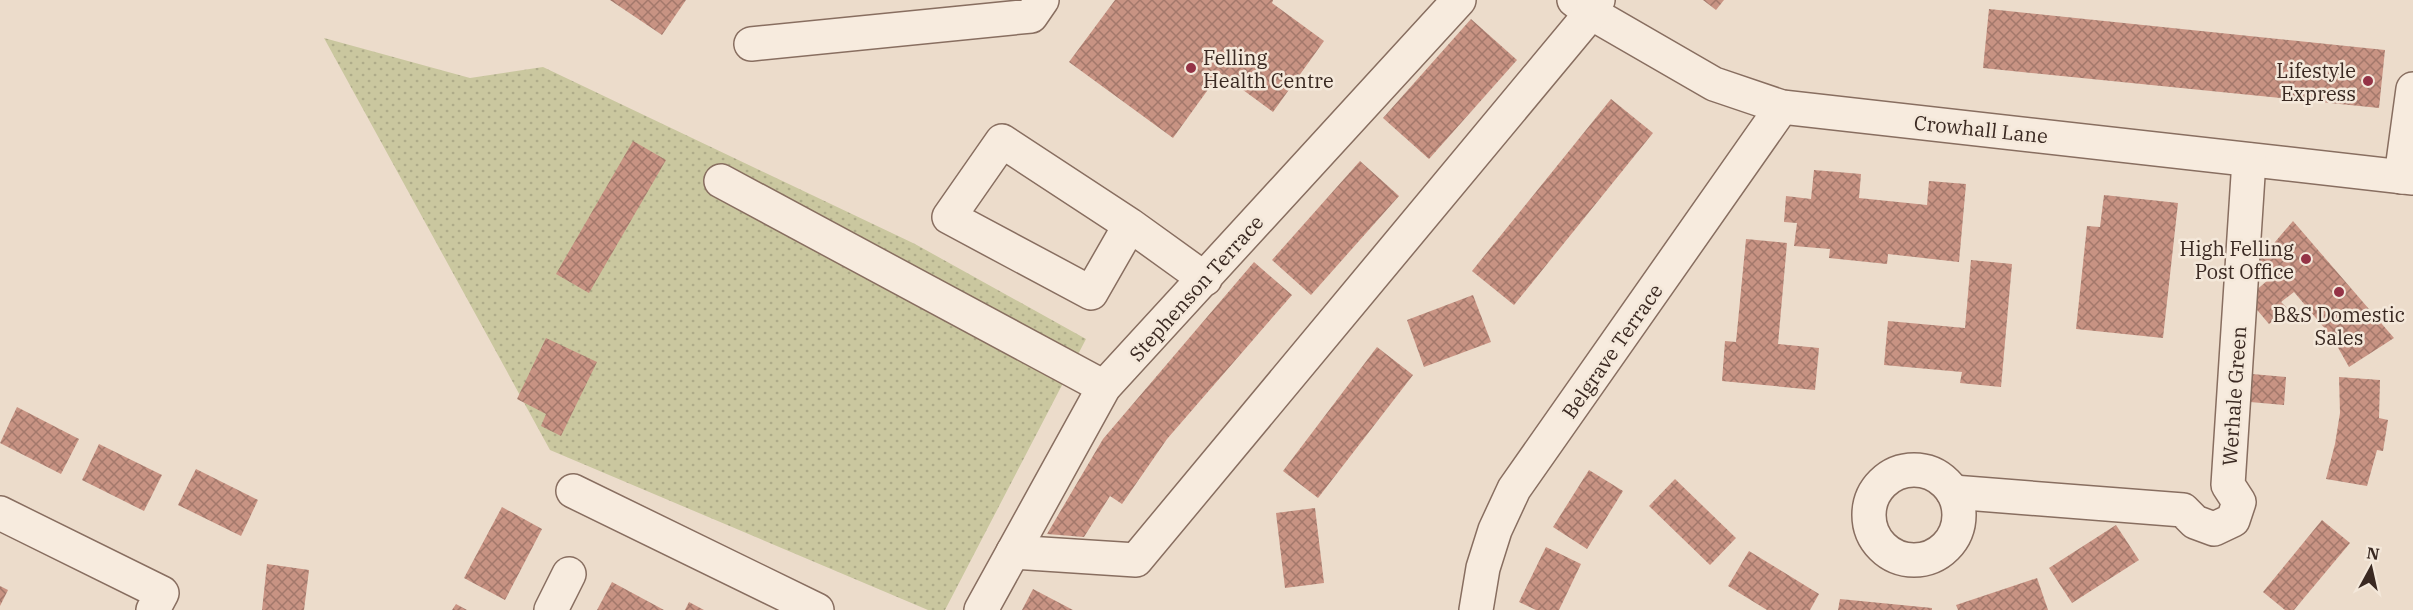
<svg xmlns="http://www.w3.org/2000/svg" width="2413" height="610" viewBox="0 0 2413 610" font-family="'IBM Plex Serif',serif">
	<defs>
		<pattern id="grass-dots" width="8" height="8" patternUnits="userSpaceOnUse" patternTransform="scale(1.5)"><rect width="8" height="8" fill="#cac79f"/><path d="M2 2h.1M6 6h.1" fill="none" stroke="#aeab89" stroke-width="1.8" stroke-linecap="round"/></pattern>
		<pattern id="building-cross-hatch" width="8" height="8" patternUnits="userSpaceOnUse" patternTransform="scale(1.5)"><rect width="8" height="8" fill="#c89383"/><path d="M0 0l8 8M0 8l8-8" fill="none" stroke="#a3786b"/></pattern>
	</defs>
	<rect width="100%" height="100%" fill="#ecdccb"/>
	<polygon fill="url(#grass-dots)" points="324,38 470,78 543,67 915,244 1086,339 945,610 928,610 550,450"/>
	<g fill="url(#building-cross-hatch)">
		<polygon points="610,0 686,0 662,35"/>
		<polygon points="1115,0 1273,0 1272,3 1324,41 1273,112 1220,73 1173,138 1069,62"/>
		<polygon points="1703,0 1724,0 1716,10"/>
		<polygon points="1989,9 2385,50 2379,108 1983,68"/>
		<polygon points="1471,19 1517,60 1429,159 1383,118"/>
		<polygon points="1611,99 1653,133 1514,305 1472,271"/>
		<polygon points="633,141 666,160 589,293 556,274"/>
		<polygon points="1360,161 1399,196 1311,295 1272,260"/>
		<polygon points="1814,170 1861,174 1859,198 1927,205 1929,181 1966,184 1959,262 1888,254 1887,264 1829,258 1830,249 1794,246 1797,223 1784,222 1786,196 1811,199"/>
		<polygon points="2104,195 2178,203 2163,338 2076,329 2087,226 2100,227"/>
		<polygon points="2293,221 2394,338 2349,367 2332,337 2294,292 2281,302 2288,309 2269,324 2247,298 2275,274 2258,262"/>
		<polygon points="1746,239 1787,243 1778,344 1819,348 1815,390 1722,381 1725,341 1736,342"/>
		<polygon points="1971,260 2012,264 2001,387 1960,383 1962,372 1884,365 1888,321 1965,328"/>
		<polygon points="1254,262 1292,295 1167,439 1122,504 1110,496 1084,537 1047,534 1103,439"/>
		<polygon points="1473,295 1491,342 1424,367 1407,320"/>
		<polygon points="546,338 597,362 561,436 541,426 546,414 517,399"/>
		<polygon points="1377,347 1413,375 1318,498 1283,471"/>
		<polygon points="2252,374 2286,377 2284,405 2250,402"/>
		<polygon points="2339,377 2380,380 2379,418 2388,420 2383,451 2377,450 2367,486 2326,479 2335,444 2340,413"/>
		<polygon points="17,407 79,439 61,474 0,443"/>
		<polygon points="99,444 162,475 144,511 82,480"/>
		<polygon points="196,469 258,500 241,536 178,505"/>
		<polygon points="1589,470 1623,491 1587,549 1553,527"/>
		<polygon points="1675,479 1736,538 1710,565 1649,506"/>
		<polygon points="502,507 542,529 505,600 464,578"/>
		<polygon points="1315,508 1324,583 1285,588 1276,513"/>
		<polygon points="2322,520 2350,543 2294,610 2285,610 2263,592"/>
		<polygon points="2116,525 2139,560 2072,603 2049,568"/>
		<polygon points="1546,547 1581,564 1559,610 1536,610 1519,602"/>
		<polygon points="1749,551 1819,594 1810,610 1767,610 1728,586"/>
		<polygon points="267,564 309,570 304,610 262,610"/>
		<polygon points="2037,578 2048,610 1958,610 1956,605"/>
		<polygon points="612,582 664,610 597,610"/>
		<polygon points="0,586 8,590 0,606"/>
		<polygon points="1033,589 1073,610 1022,610"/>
		<polygon points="1840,599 1932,608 1932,610 1838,610"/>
		<polygon points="689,602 704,610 685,610"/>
		<polygon points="456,604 467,610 452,610"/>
	</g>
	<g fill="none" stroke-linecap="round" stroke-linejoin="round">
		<defs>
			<g id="minor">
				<polyline points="1574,0 1591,13 1714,84 1782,107 2413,178"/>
				<polyline points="751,44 1031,16 1042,0"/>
				<polyline points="2401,177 2413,89"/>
				<polyline points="721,181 1104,387"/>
				<polyline points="1130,225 1002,141 949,217 1091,293 1130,225 1205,279"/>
				<circle cx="1914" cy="515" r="45"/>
				<polyline points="573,491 817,610"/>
				<polyline points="1953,492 2183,510 2195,522 2214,529 2233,520 2239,502 2228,485 2249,160"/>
				<polyline points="0,513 162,593 153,610"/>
				<polyline points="1013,552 1136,560 1591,13 1598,0"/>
				<polyline points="551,610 569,574"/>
				<polyline points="981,610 1104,387 1459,0"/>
				<polyline points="1476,610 1483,568 1495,530 1514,489 1782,107"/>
			</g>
		</defs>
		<use href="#minor" stroke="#886e60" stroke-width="36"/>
		<use href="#minor" stroke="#f7ebde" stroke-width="33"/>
	</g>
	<g fill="#943346" stroke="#f4e8da" stroke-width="2">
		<circle cx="1191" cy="68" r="6"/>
		<circle cx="2368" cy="81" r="6"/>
		<circle cx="2306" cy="259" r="6"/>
		<circle cx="2339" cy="292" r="6"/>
	</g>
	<g text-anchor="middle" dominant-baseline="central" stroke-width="5" stroke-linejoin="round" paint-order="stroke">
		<g font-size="20" fill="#3a2922" stroke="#f4e8da" text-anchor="end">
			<text x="1203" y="57" text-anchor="start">Felling<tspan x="1203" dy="23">Health Centre</tspan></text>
			<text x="2356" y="70">Lifestyle<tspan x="2356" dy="23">Express</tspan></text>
			<text x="2294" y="248">High Felling<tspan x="2294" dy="23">Post Office</tspan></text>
			<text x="2339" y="314" text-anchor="middle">B&amp;S Domestic<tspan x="2339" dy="23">Sales</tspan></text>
		</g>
		<g font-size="20" fill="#3a2922" stroke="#f4e8da">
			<text transform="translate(1981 129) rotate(6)">Crowhall Lane</text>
			<text transform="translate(1196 288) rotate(-48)">Stephenson Terrace</text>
			<text transform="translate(1612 351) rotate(-55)">Belgrave Terrace</text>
			<text transform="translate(2234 396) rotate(-86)">Werhale Green</text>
		</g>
	</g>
	<g transform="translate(2371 568) rotate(8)" stroke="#f4e8da" stroke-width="4.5" paint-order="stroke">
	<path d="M0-4.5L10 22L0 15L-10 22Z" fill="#3a2922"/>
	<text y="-9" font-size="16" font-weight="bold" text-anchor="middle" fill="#3a2922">N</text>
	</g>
</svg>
